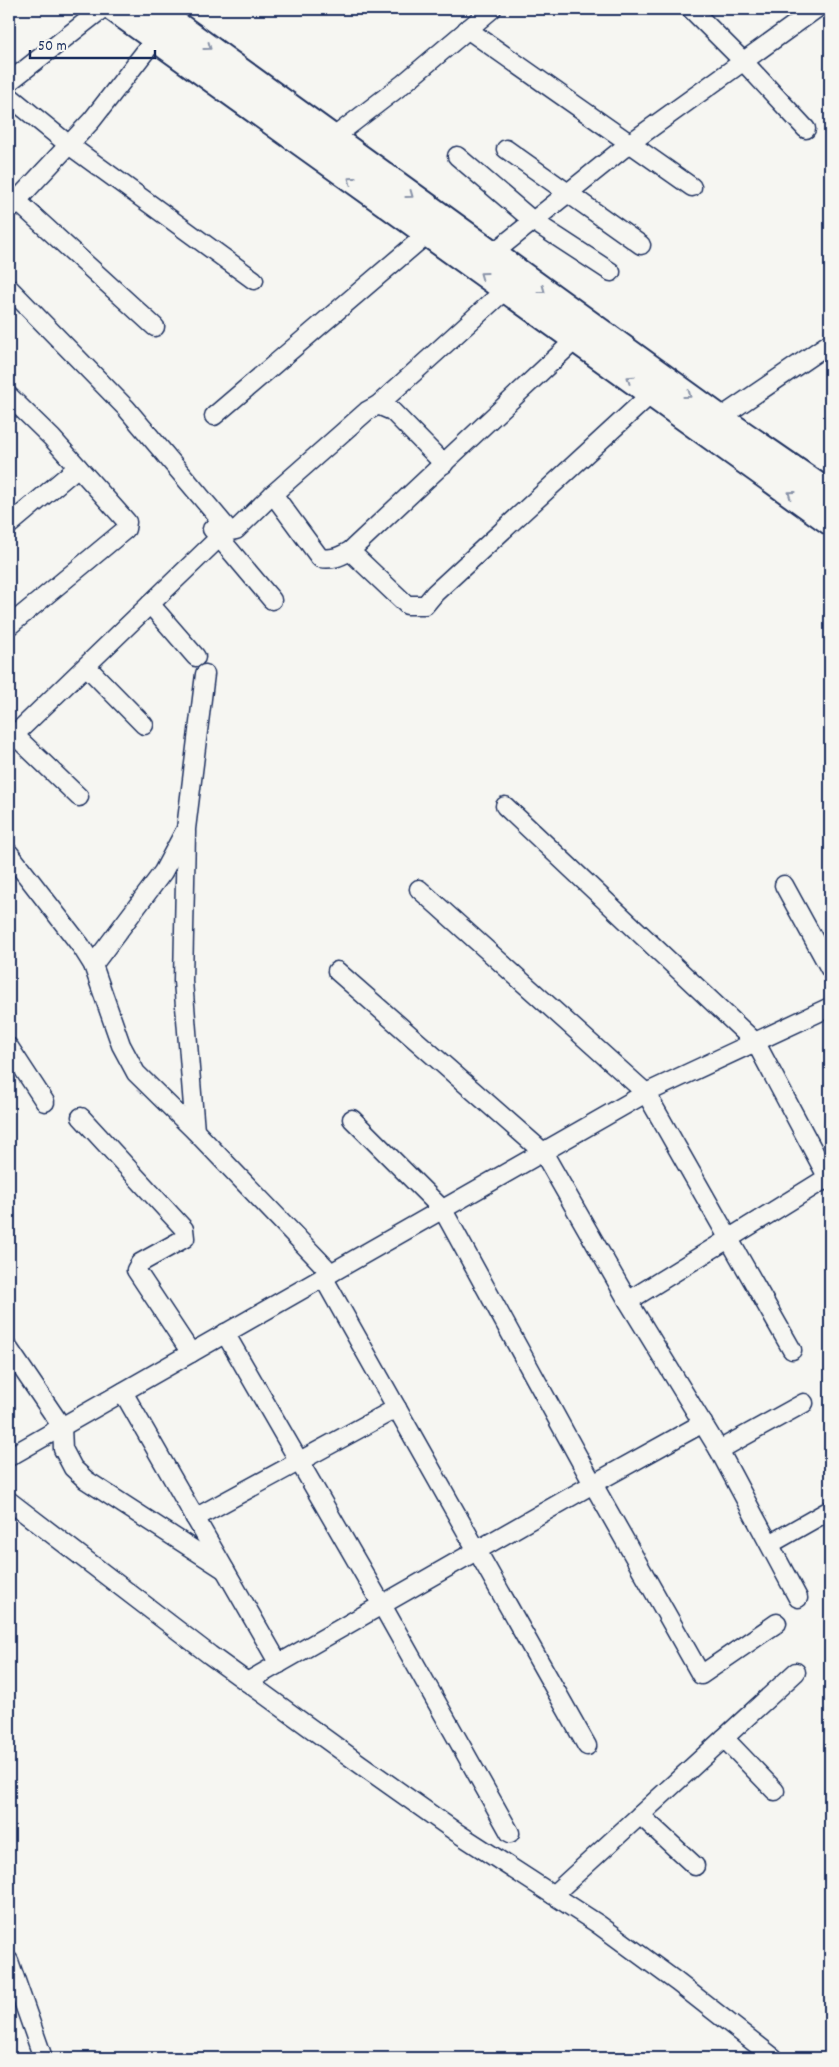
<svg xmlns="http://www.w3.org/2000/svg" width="839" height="2067" viewBox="0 0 839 2067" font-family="Dekko,sans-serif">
	<rect width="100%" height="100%" fill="#f6f6f2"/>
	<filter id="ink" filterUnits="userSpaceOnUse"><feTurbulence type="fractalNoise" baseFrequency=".02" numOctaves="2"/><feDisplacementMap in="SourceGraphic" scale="10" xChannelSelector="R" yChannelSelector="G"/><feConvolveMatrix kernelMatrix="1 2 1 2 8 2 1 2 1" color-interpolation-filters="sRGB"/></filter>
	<g filter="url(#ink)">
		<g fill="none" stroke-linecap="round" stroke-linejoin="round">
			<defs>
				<g id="street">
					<polyline points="691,9 743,61 806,129"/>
					<polyline points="467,29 692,187"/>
					<polyline points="9,82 102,9"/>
					<polyline points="9,96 69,145 254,280"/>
					<polyline points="334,137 403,84 492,9"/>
					<polyline points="506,149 641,245"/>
					<polyline points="457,156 533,221 611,272"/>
					<polyline points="17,201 155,327"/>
					<polyline points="9,209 92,120 155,39"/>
					<polyline points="492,254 630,143 816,9"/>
					<polyline points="9,288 126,408 228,529 231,531 236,530 273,494 367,411 378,405 392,411 444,464"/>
					<polyline points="9,396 52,438 127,522 126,529 9,626"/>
					<polyline points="378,405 505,290"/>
					<polyline points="214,416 427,234"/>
					<polyline points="720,418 830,343"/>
					<path d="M273,494L320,558C332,560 339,557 350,551L575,340"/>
					<polyline points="9,525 78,467"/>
					<polyline points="212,529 272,600"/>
					<polyline points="350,551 407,605 425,605 435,593 651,394"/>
					<polyline points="150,604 196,657"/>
					<polyline points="86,666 144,725"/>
					<polyline points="9,730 79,797"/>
					<polyline points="9,740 228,529"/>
					<polyline points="505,806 756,1043 830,1182"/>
					<polyline points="186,832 183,981 195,1131"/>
					<polyline points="9,853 81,946 93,965 121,1045 136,1073 195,1131 331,1273"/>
					<polyline points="784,885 830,969"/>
					<polyline points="419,889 646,1093 792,1350"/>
					<polyline points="93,965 163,872 186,829 205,674"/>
					<polyline points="337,971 543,1152 628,1301 719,1450 798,1598"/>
					<polyline points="9,1047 45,1102"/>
					<polyline points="81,1117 184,1229 185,1238 140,1263 136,1270 191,1353"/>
					<polyline points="352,1119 443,1210 593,1484 701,1675 777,1623"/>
					<polyline points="323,1277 587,1746"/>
					<polyline points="628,1301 830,1176"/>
					<polyline points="225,1333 382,1605 510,1833"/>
					<polyline points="9,1349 62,1427 63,1449 73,1468 86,1480 225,1570"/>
					<polyline points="123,1392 279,1664"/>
					<polyline points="719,1450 804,1403"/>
					<polyline points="9,1457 646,1093 830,1007"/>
					<polyline points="9,1501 210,1655 360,1764 456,1832 598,1924 677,1982 774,2058"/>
					<polyline points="195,1518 397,1408"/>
					<polyline points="770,1544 830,1510"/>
					<polyline points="247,1682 593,1484 703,1423"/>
					<polyline points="724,1738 775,1791"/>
					<polyline points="640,1815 695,1866"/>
					<polyline points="553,1895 796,1672"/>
					<polyline points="9,1961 43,2058"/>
				</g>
				<g id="secondary">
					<polyline points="114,9 830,522"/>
					<polyline points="155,9 720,418 830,494"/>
				</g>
			</defs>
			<use href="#street" stroke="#1b2f5e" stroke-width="21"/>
			<use href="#secondary" stroke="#1b2f5e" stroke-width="29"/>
			<use href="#street" stroke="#f6f6f2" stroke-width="18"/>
			<use href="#secondary" stroke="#f6f6f2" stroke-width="25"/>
		</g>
		<defs><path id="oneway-chevron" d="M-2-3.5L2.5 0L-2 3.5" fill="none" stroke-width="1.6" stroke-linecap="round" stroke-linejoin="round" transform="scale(1.25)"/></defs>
		<g stroke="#8892a8">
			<use href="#oneway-chevron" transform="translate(208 47) rotate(36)"/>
			<use href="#oneway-chevron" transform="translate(351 180) rotate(-144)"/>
			<use href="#oneway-chevron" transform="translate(410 195) rotate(36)"/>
			<use href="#oneway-chevron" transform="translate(483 275) rotate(-144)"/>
			<use href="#oneway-chevron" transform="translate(542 290) rotate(36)"/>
			<use href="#oneway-chevron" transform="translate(630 379) rotate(-145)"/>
			<use href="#oneway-chevron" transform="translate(688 395) rotate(36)"/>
			<use href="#oneway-chevron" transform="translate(791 494) rotate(-144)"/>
		</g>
	</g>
	<rect width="839" height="2067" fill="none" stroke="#f6f6f2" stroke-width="30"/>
	<rect x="15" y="15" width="809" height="2037" fill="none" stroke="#1b2f5e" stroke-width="2" filter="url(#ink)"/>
	<path d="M30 50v8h125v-8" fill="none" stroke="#1b2f5e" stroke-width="2.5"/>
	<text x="38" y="50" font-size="15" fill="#1b2f5e" stroke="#f6f6f2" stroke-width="4" paint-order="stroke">50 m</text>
</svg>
